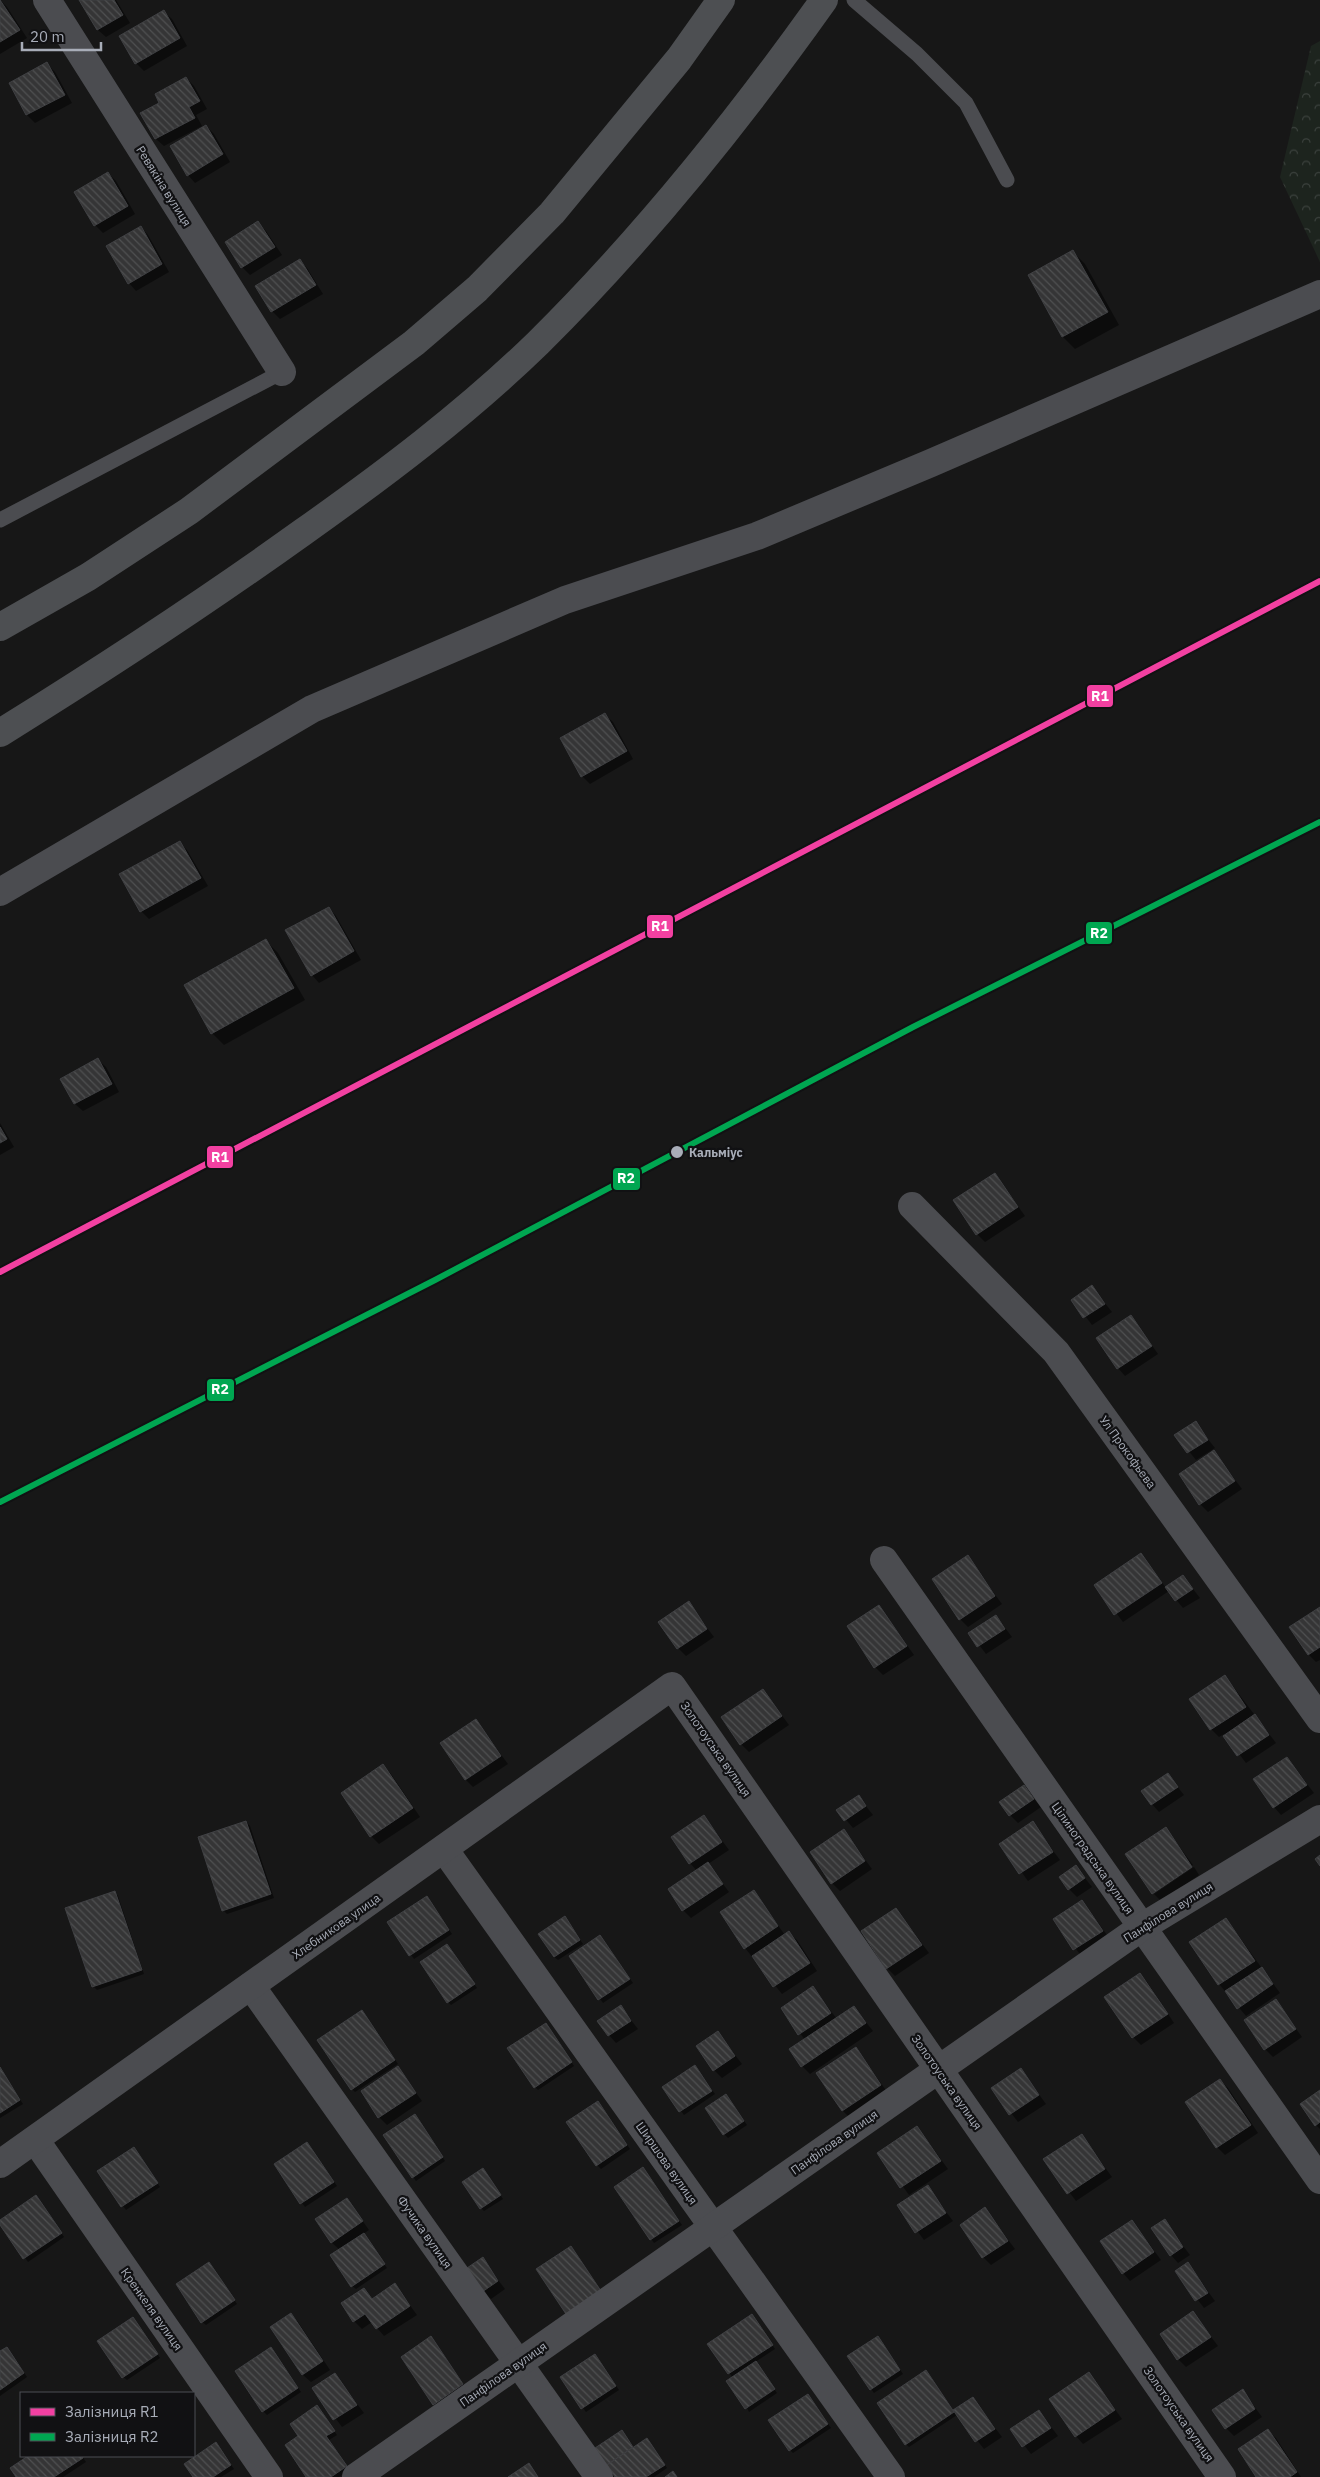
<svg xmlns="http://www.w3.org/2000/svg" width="1320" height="2477" viewBox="0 0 1320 2477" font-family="'IBM Plex Sans',sans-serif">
	<defs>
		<pattern id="forest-crowns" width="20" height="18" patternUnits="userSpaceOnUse" patternTransform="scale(1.25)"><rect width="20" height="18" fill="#1d241e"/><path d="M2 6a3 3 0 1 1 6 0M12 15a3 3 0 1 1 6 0" fill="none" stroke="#3b413d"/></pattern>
		<pattern id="building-back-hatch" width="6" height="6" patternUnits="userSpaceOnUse" patternTransform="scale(1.25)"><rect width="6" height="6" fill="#353536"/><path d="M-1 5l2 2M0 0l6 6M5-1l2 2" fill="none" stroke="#4f5051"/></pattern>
	</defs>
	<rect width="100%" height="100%" fill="#171717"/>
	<polygon fill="url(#forest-crowns)" points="1320,41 1320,262 1280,177 1311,46"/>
	<g fill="#0007">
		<polygon points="0,0 7,7 27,38 0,54"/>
		<polygon points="80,0 116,0 130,23 106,37 98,30"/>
		<polygon points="164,12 172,19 187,46 144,71 136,63 121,37"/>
		<polygon points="47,64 55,72 72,103 35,123 27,115 10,83"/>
		<polygon points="186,78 194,86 207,109 196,115 202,126 164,146 156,139 142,114 161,103"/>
		<polygon points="206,126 214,134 230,162 195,183 188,175"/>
		<polygon points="108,173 116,181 135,214 103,233 95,225"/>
		<polygon points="258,223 266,231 282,255 250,275 242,267"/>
		<polygon points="141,227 148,235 169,272 136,291 129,283"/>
		<polygon points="1073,252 1085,264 1119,325 1075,349 1063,337 1029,276"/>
		<polygon points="299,260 307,268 323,294 280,319 272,311 257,286"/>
		<polygon points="605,715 613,722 633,759 590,784 582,776"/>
		<polygon points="179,842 187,850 208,886 149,919 141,911"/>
		<polygon points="329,908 336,916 361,960 319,983 312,975"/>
		<polygon points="266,941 278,953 305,1000 224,1045 212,1033"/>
		<polygon points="98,1060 106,1067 119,1092 83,1111 75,1104 62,1079"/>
		<polygon points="0,1123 14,1147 0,1155"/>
		<polygon points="995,1174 1025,1216 985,1242 977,1234"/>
		<polygon points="1092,1287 1112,1312 1092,1325 1073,1300"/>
		<polygon points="1131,1316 1158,1354 1125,1376 1118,1368"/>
		<polygon points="1195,1423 1215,1448 1196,1460 1176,1435"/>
		<polygon points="1214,1452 1242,1489 1208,1512 1200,1504"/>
		<polygon points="1141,1554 1166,1588 1183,1576 1200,1598 1183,1608 1169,1591 1123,1622 1095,1585"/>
		<polygon points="967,1557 1002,1604 968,1627 960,1619"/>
		<polygon points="688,1603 714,1637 686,1656 678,1648"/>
		<polygon points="879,1606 914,1655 883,1675 875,1667 848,1627"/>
		<polygon points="1320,1608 1320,1660 1316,1662 1309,1655"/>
		<polygon points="996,1616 1012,1637 986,1654 970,1633"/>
		<polygon points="1225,1676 1276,1743 1246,1763 1224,1734 1219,1737 1211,1729 1191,1699"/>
		<polygon points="763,1690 789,1725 749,1752 741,1744"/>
		<polygon points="476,1721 508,1764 473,1787 465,1779"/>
		<polygon points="1287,1758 1314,1793 1281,1815 1274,1807"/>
		<polygon points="383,1766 391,1774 420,1817 379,1844 371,1836"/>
		<polygon points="1168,1775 1184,1795 1159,1812 1152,1804"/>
		<polygon points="1024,1787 1041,1807 1018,1823 1010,1815"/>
		<polygon points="858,1796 873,1815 853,1828 838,1810"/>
		<polygon points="704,1816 729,1850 708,1864 729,1892 691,1918 683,1910 697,1871 690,1863"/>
		<polygon points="246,1822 250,1826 274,1898 227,1914 223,1910"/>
		<polygon points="1032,1823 1060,1860 1028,1881 1001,1844"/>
		<polygon points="1166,1829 1193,1865 1153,1892"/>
		<polygon points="844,1831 872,1869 840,1891 832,1883"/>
		<polygon points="1076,1867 1092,1887 1077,1897 1069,1889"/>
		<polygon points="1194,1867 1199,1875 1161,1901 1154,1894"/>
		<polygon points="753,1891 785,1935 789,1933 797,1940 817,1971 782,1994 745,1948"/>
		<polygon points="115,1892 118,1896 144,1974 97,1990 93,1986"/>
		<polygon points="430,1901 452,1934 414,1959 389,1923"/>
		<polygon points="1082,1901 1110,1939 1082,1957 1054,1919"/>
		<polygon points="896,1909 929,1953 895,1976 887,1968"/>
		<polygon points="1226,1919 1280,1993 1246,2016 1219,1984"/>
		<polygon points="568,1922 583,1944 558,1960 554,1957"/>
		<polygon points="603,1940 633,1983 603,2003 570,1956"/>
		<polygon points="447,1945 477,1988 451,2005 448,2002"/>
		<polygon points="1140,1974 1147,1982 1174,2023 1141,2045 1133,2037 1106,1997"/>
		<polygon points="813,1988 837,2019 854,2007 873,2031 810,2074 802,2066 805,2040 782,2008"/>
		<polygon points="1275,2000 1302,2037 1273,2057 1265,2049"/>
		<polygon points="620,2006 638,2029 616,2043 609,2035"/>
		<polygon points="365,2015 398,2064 355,2092 352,2089"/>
		<polygon points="549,2028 574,2066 538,2090 535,2087"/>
		<polygon points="718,2033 742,2064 722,2078 714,2070"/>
		<polygon points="856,2049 888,2093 850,2118 843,2111 818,2074"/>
		<polygon points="695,2067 715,2094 684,2115 664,2088"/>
		<polygon points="398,2068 422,2101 387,2125 379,2117"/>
		<polygon points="0,2069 23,2104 0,2118"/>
		<polygon points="1021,2070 1046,2104 1018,2122 992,2088"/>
		<polygon points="1220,2080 1228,2088 1258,2133 1225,2155 1217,2147 1187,2102"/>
		<polygon points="1320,2092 1320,2129 1316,2125"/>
		<polygon points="726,2095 747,2125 728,2138 724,2134"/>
		<polygon points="598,2102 630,2149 601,2169 597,2165"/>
		<polygon points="418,2119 445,2161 416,2181 413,2177"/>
		<polygon points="917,2127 948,2169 909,2195 879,2153"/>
		<polygon points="1081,2135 1112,2177 1076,2201 1045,2160"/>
		<polygon points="307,2143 337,2186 305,2207 275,2165"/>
		<polygon points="137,2152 160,2187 126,2210 99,2172"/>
		<polygon points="643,2169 682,2225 654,2243 616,2187"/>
		<polygon points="486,2174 503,2199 484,2211 481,2208"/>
		<polygon points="927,2187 953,2221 924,2240 899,2206"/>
		<polygon points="347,2199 369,2230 363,2234 387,2268 356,2289 352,2286 340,2250 331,2242"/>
		<polygon points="39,2200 64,2237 28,2262 0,2221"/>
		<polygon points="985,2209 1015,2249 991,2265 983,2257"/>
		<polygon points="1132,2221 1161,2260 1130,2281 1123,2273"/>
		<polygon points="1164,2221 1190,2255 1178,2263 1171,2255"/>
		<polygon points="482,2259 505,2289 491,2299 483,2291"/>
		<polygon points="1188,2264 1215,2301 1204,2308 1176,2271"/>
		<polygon points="212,2267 237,2304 206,2325 202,2322"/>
		<polygon points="395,2285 417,2315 384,2336 372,2322 362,2329 354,2321 364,2289 373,2300"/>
		<polygon points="1193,2313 1218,2346 1186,2367 1178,2359"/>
		<polygon points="291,2314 298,2322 330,2370 311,2382 303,2375 271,2327"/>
		<polygon points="755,2319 775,2349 755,2362 777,2393 749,2412 733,2378 709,2344"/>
		<polygon points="136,2322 160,2358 127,2380 123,2377"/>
		<polygon points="434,2341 466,2388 437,2408 434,2404"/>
		<polygon points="881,2341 903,2374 874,2393 871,2389"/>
		<polygon points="10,2352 27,2377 0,2396 0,2353"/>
		<polygon points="274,2352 301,2392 267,2415 263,2411"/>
		<polygon points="598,2359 619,2390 586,2412 561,2378"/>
		<polygon points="1089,2373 1122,2419 1083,2444 1076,2436"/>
		<polygon points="335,2375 364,2413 342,2427 314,2389"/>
		<polygon points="1243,2391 1262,2417 1234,2436 1226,2428"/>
		<polygon points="811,2399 831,2428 793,2453 790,2450"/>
		<polygon points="973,2399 1002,2437 984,2449 957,2415 909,2447 906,2444"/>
		<polygon points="317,2407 337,2435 329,2440 349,2470 339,2477 308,2477 299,2436"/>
		<polygon points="1039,2411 1058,2436 1031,2454 1012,2430"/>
		<polygon points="621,2431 635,2448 650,2443 667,2468 654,2477 616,2477 597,2448"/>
		<polygon points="1268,2431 1276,2438 1301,2477 1258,2477"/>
		<polygon points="219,2447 234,2469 221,2477 194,2477"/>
		<polygon points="30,2456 82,2456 86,2462 63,2477 18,2477 12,2468"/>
	</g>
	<g fill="url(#building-back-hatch)" stroke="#3f4043">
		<polygon points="0,0 20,30 0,42"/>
		<polygon points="79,0 114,0 123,15 97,30"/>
		<polygon points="164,10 180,38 135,64 119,36"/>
		<polygon points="47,62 65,95 26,115 9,83"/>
		<polygon points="186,77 200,101 189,107 195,118 155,139 140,113 159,103 155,94"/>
		<polygon points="206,125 223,154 187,176 170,146"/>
		<polygon points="108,172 128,206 94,226 74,192"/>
		<polygon points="258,221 275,247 241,268 225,242"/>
		<polygon points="141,226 162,264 128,284 106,246"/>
		<polygon points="1073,250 1108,312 1062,337 1028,275"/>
		<polygon points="300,259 316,285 271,312 255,286"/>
		<polygon points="605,713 627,751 581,777 560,738"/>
		<polygon points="180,841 201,878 140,912 119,874"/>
		<polygon points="329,907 354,951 311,976 285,930"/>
		<polygon points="266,939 294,988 211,1034 184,985"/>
		<polygon points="98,1058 112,1084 74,1104 60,1079"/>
		<polygon points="0,1127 7,1139 0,1143"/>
		<polygon points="995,1173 1018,1207 976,1235 953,1200"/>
		<polygon points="1092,1285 1105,1304 1083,1318 1071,1300"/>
		<polygon points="1131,1315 1152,1346 1117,1369 1096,1338"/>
		<polygon points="1196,1421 1208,1440 1187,1453 1174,1435"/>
		<polygon points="1214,1450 1235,1481 1199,1505 1179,1474"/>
		<polygon points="1141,1553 1162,1583 1114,1615 1094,1585"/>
		<polygon points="968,1555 995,1596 959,1620 932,1579"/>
		<polygon points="1183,1575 1193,1589 1175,1601 1165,1587"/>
		<polygon points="689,1601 707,1629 677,1649 658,1622"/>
		<polygon points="879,1605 907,1646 874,1668 847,1626"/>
		<polygon points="1320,1607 1320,1647 1308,1655 1289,1627"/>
		<polygon points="996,1615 1005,1629 977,1647 968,1633"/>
		<polygon points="1225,1675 1246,1707 1210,1730 1189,1699"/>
		<polygon points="763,1689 782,1716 740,1745 721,1717"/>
		<polygon points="1255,1714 1269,1735 1237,1756 1223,1736"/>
		<polygon points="476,1719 501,1756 465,1780 440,1743"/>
		<polygon points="1287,1757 1307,1785 1273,1808 1253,1779"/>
		<polygon points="383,1764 413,1808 370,1837 341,1793"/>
		<polygon points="1168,1773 1178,1787 1151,1805 1141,1791"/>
		<polygon points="1024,1785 1034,1799 1009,1816 999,1802"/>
		<polygon points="859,1795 866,1806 844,1821 836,1810"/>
		<polygon points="704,1815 722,1842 689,1864 671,1837"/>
		<polygon points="246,1821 271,1894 222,1911 198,1837"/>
		<polygon points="1033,1821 1053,1852 1019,1874 999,1844"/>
		<polygon points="1166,1827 1192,1867 1152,1894 1125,1854"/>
		<polygon points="844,1829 865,1861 831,1884 810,1852"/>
		<polygon points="1320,1855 1320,1866 1315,1859"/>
		<polygon points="708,1862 723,1884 682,1911 668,1889"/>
		<polygon points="1076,1865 1085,1878 1068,1890 1059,1877"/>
		<polygon points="754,1890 778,1926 744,1949 720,1912"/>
		<polygon points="115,1891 142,1970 92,1987 65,1908"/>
		<polygon points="427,1896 449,1930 409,1956 387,1922"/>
		<polygon points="1082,1900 1103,1931 1073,1950 1053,1919"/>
		<polygon points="896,1908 922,1945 886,1969 861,1931"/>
		<polygon points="565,1916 580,1940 554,1957 538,1934"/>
		<polygon points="1226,1918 1255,1961 1218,1985 1189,1942"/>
		<polygon points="789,1931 810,1963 773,1987 752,1956"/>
		<polygon points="600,1935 630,1979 598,2000 569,1956"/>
		<polygon points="447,1944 475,1984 447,2003 420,1962"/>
		<polygon points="1262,1967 1273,1984 1237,2009 1225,1991"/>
		<polygon points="1140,1973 1168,2014 1132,2038 1104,1997"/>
		<polygon points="813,1986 831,2013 798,2035 781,2008"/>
		<polygon points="1276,1999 1296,2029 1264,2050 1244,2020"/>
		<polygon points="621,2005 631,2021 608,2036 597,2021"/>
		<polygon points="854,2006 866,2023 801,2067 789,2049"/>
		<polygon points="362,2010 395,2060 351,2090 317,2040"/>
		<polygon points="546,2023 572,2062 534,2088 507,2048"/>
		<polygon points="718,2031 735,2056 713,2071 696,2046"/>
		<polygon points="856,2047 881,2085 842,2111 816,2073"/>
		<polygon points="695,2065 712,2091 679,2112 662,2087"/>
		<polygon points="398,2066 416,2093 378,2118 361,2091"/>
		<polygon points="0,2067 20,2100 0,2113"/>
		<polygon points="1021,2068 1039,2095 1009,2115 991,2088"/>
		<polygon points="1220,2079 1251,2125 1216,2148 1185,2102"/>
		<polygon points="1320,2090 1320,2122 1315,2126 1300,2104"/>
		<polygon points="726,2094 744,2121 723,2135 705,2108"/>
		<polygon points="598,2101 627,2145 596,2166 566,2122"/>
		<polygon points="415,2114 443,2157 412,2178 383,2135"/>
		<polygon points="917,2126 941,2161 900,2188 877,2153"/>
		<polygon points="1082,2134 1105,2169 1067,2194 1043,2159"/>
		<polygon points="307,2142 334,2182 300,2204 274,2164"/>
		<polygon points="134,2147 158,2183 121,2207 97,2171"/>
		<polygon points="643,2167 679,2221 650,2240 614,2187"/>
		<polygon points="483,2168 501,2195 480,2209 462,2182"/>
		<polygon points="928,2185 946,2213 915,2233 897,2205"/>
		<polygon points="36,2195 62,2233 23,2259 0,2225 0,2220"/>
		<polygon points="347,2198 363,2221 331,2243 315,2219"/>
		<polygon points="985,2207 1008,2241 982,2258 960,2225"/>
		<polygon points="1165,2219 1183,2247 1170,2256 1151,2228"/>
		<polygon points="1132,2220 1154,2252 1122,2274 1100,2241"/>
		<polygon points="364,2233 385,2264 351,2287 330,2255"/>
		<polygon points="571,2246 601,2291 566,2314 536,2269"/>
		<polygon points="483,2257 498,2281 482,2292 467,2268"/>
		<polygon points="209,2262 235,2300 201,2323 176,2284"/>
		<polygon points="1188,2262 1208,2293 1195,2301 1175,2271"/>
		<polygon points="395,2283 410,2306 376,2329 365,2314 353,2322 341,2303 364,2288 372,2299"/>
		<polygon points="1193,2311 1211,2337 1177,2360 1160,2334"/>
		<polygon points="291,2313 323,2361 302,2375 270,2327"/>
		<polygon points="752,2314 773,2345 728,2374 707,2344"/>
		<polygon points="133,2317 158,2354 122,2378 97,2341"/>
		<polygon points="431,2336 463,2384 433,2405 401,2357"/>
		<polygon points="878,2336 900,2370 870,2390 847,2356"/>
		<polygon points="7,2347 24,2373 0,2390 0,2351"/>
		<polygon points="271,2347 298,2388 262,2412 235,2371"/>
		<polygon points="595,2354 616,2386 581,2409 560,2377"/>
		<polygon points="756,2361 775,2389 745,2409 726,2381"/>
		<polygon points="926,2370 954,2412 905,2445 877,2403"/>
		<polygon points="1089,2372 1115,2410 1075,2437 1049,2399"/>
		<polygon points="335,2373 357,2405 333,2420 312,2388"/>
		<polygon points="1243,2389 1255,2409 1225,2429 1212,2410"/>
		<polygon points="808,2394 828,2424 789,2451 768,2420"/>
		<polygon points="973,2397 995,2429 975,2442 953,2410"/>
		<polygon points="317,2405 335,2431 326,2436 347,2466 331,2477 306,2477 285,2445 298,2436 290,2424"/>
		<polygon points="1039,2410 1051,2428 1022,2447 1010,2429"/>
		<polygon points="1268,2429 1297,2472 1290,2477 1256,2477 1238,2449"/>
		<polygon points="622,2430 633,2447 607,2465 595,2448"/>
		<polygon points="647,2438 665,2465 646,2477 615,2477 607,2465"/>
		<polygon points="216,2442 231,2465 213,2477 193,2477 184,2464"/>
		<polygon points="28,2456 82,2456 83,2458 54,2477 16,2477 10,2468"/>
		<polygon points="529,2463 538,2477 508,2477"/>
		<polygon points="673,2471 677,2477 665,2477"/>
	</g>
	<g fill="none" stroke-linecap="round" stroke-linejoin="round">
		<g stroke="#4b4c50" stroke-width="15">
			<polyline points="854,0 917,54 966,103 1007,180"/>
			<polyline points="0,520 282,372"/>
		</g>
		<g stroke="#4b4c50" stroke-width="28">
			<polyline points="47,0 282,372"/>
			<polyline points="912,1206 1056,1352 1320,1719"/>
			<polyline points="884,1560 1320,2180"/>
			<polyline points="444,1849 891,2477"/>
			<polyline points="251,1986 599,2477"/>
			<polyline points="36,2141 269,2477"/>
			<polyline points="0,2164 672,1686 1222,2477"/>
			<polyline points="356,2477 1142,1927 1320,1819"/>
		</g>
		<polyline stroke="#4b4c50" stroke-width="28" points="0,892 312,709 565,600 757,536 931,463 1320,294"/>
		<g stroke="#4d4f52" stroke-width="28">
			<polyline points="0,627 88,577 189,511 414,343 477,289 552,213 679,59 721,0"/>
			<path d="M0,733C103,669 204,603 303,532C385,474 466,413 538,343C644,238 738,121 824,0"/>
		</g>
		<defs>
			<polyline id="rail-1" points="0,1272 1320,581"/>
			<polyline id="rail-2" points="0,1502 435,1280 913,1027 1320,822"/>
		</defs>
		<use href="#rail-1" stroke="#111113" stroke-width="10"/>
		<use href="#rail-2" stroke="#111113" stroke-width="10"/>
		<use href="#rail-1" stroke="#f240a1" stroke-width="6"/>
		<use href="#rail-2" stroke="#00a651" stroke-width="6"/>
	</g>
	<circle fill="#a8adb8" stroke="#111113" stroke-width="2" cx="677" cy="1152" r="7"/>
	<g text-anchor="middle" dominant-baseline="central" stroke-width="4.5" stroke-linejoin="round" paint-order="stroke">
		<g font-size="12" fill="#a8adb8" stroke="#111113">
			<text transform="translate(164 186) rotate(58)">Ревякiна вулиця</text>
			<text transform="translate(1128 1452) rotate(54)">Ул Прокофьева</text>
			<text transform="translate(716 1749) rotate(55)">Золотоуська вулиця</text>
			<text transform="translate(1093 1858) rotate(55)">Цілиноградська вулиця</text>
			<text transform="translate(1168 1912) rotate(-32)">Панфілова вулиця</text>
			<text transform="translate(336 1926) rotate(-35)">Хлебникова улица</text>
			<text transform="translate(947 2082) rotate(55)">Золотоуська вулиця</text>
			<text transform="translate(834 2142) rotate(-35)">Панфілова вулиця</text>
			<text transform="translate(667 2163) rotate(55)">Ширшова вулиця</text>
			<text transform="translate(425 2232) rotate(55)">Фучика вулиця</text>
			<text transform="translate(152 2309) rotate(55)">Кренкеля вулиця</text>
			<text transform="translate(503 2374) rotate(-35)">Панфілова вулиця</text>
			<text transform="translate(1179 2414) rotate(55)">Золотоуська вулиця</text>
		</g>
		<g font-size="12" font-weight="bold" fill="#a8adb8" stroke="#111113" text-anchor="start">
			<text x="689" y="1152">Кальміус</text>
		</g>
	</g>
	<g stroke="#111113" stroke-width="2">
		<rect x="1086" y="684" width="28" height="24" rx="5" fill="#f240a1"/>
		<rect x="646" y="914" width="28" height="25" rx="5" fill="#f240a1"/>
		<rect x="1085" y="921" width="28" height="24" rx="5" fill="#00a651"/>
		<rect x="206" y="1145" width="28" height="24" rx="5" fill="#f240a1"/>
		<rect x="612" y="1167" width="29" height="24" rx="5" fill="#00a651"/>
		<rect x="206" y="1378" width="29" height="24" rx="5" fill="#00a651"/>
	</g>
	<g font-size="14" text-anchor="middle" font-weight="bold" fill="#fff">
		<text x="1100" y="701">R1</text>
		<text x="660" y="931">R1</text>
		<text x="1099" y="938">R2</text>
		<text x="220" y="1162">R1</text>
		<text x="626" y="1183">R2</text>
		<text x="220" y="1394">R2</text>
	</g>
	<rect x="20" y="2392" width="175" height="65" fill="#111113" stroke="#4d4f55"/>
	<rect x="30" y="2408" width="25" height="8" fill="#f240a1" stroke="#4d4f55"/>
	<text x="65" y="2417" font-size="15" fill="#a8adb8">Залізниця R1</text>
	<rect x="30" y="2433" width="25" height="8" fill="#00a651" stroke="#4d4f55"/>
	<text x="65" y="2442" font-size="15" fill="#a8adb8">Залізниця R2</text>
	<path d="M22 42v8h79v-8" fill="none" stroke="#a8adb8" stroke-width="2.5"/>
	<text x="30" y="42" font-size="15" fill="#a8adb8" stroke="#111113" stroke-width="4" paint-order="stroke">20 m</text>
</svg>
